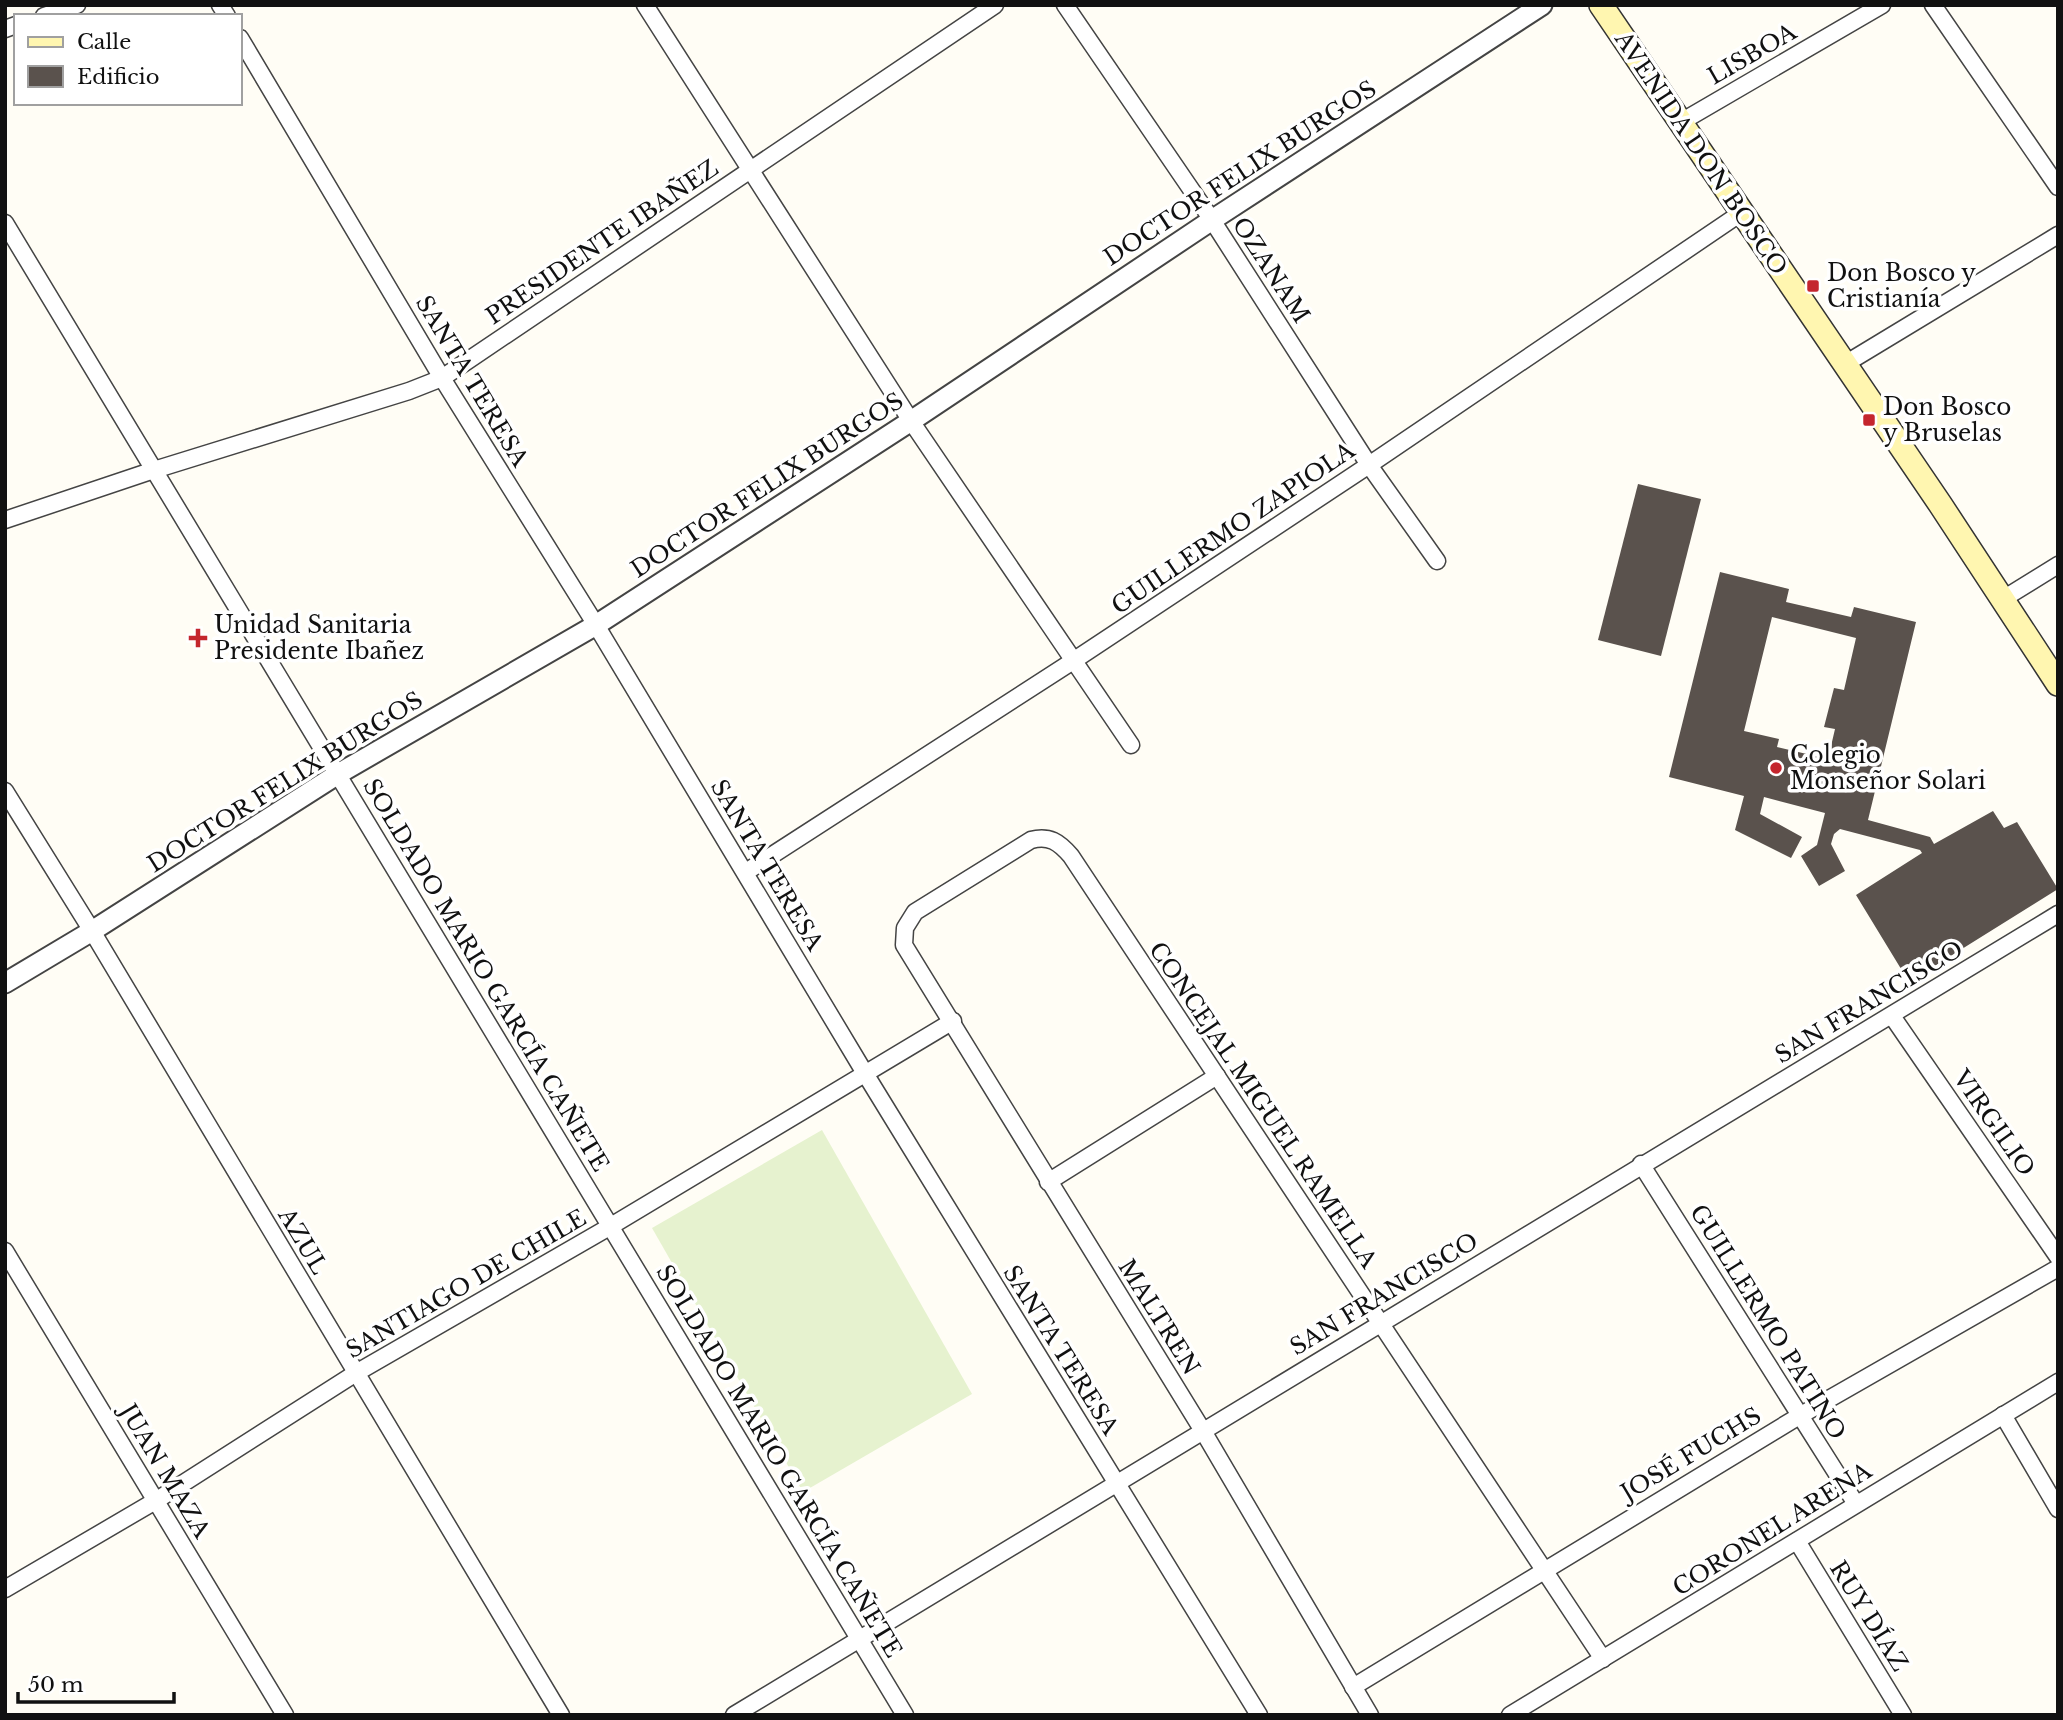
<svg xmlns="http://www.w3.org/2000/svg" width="2063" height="1720" viewBox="0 0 2063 1720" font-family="'Libre Baskerville',serif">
	<rect width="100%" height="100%" fill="#fffdf5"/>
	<polygon fill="#e6f2cf" points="822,1130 972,1394 803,1492 652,1228"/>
	<g fill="#5a524d" fill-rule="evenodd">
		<polygon points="1638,484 1701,499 1661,656 1598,640"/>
		<path d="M1720,572L1789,589L1786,602L1851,617L1854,607L1916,622L1868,820L1930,837L1934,844L1993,811L2004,828L2017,822L2058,889L1909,982L1856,895L1922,853L1920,850L1840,829L1834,834L1831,844L1845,871L1819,886L1801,856L1817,845L1825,813L1764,797L1760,814L1802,837L1791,858L1735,830L1744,796L1669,777ZM1772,617L1856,638L1844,690L1834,688L1824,727L1835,729L1828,759L1777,747L1779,739L1744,731Z"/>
	</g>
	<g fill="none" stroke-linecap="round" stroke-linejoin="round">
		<defs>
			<g id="minor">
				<polyline points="220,5 227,16"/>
				<polyline points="645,5 911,421 1131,745"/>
				<polyline points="1065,5 1212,220 1369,465 1437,561"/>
				<polyline points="1933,5 2058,187"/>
				<polyline points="44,16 77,5"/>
				<polyline points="5,29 16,25"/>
				<polyline points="240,38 442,378 596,625 866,1075 1259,1715"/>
				<polyline points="1681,122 1882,5"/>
				<polyline points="5,223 905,1715"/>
				<polyline points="1845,364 2058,235"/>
				<polyline points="5,520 154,470 409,391 442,378 995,5"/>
				<polyline points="2003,599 2058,565"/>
				<polyline points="5,791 92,931 561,1715"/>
				<polyline points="746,872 1073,661 1369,465 1741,213"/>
				<polyline points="1892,1016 2058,1257"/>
				<polyline points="1641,1164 1856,1504"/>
				<polyline points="1048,1182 1217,1076"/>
				<polyline points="5,1251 285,1715"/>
				<polyline points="2003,1415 2058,1509"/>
				<polyline points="1797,1541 1903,1715"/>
				<polyline points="5,1589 157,1500 356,1373 611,1226 953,1021"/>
				<polyline points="1353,1687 1801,1415 2058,1268"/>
				<polyline points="734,1715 2058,914"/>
				<path d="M1370,1715L1203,1431L904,945L905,928L915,912L1031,840C1049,835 1059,842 1071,856L1603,1659"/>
				<polyline points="1510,1715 2058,1382"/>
			</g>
			<polyline id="tertiary" points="5,983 92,931 338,774 596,625 911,421 1212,220 1542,5"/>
			<polyline id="secondary" points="1601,5 1940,504 2058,684"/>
		</defs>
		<use href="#minor" stroke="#444" stroke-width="19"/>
		<use href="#tertiary" stroke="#444" stroke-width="23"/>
		<use href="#secondary" stroke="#333" stroke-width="26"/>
		<use href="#minor" stroke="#fff" stroke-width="16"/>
		<use href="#tertiary" stroke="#fff" stroke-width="19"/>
		<use href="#secondary" stroke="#fff6b0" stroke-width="23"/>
	</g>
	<g fill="#c4262e" stroke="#fff" stroke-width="2.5">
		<rect x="1806" y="279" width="14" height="14" rx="3.5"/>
		<rect x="1862" y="413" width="14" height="14" rx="3.5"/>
		<path d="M194.5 627.5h7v7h7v7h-7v7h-7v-7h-7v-7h7z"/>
		<circle cx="1776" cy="768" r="7"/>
	</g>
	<g text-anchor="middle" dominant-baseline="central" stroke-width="7" stroke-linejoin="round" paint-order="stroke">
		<g font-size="23" fill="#111" stroke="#fff">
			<text transform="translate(1752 54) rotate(-30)">LISBOA</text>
			<text transform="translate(1701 153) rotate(56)">AVENIDA DON BOSCO</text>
			<text transform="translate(1240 173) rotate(-33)">DOCTOR FELIX BURGOS</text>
			<text transform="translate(602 242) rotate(-34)">PRESIDENTE IBAÑEZ</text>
			<text transform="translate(1271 270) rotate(57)">OZANAM</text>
			<text transform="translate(472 381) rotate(59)">SANTA TERESA</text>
			<text transform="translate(767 485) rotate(-33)">DOCTOR FELIX BURGOS</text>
			<text transform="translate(1233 528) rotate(-34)">GUILLERMO ZAPIOLA</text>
			<text transform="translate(285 782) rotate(-32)">DOCTOR FELIX BURGOS</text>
			<text transform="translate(767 865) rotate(59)">SANTA TERESA</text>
			<text transform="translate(486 975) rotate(59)">SOLDADO MARIO GARCÍA CAÑETE</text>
			<text transform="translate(1869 1002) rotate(-31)">SAN FRANCISCO</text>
			<text transform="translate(1263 1105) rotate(56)">CONCEJAL MIGUEL RAMELLA</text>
			<text transform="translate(1994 1123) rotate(55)">VIRGILIO</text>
			<text transform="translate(303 1241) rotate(59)">AZUL</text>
			<text transform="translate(466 1284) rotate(-30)">SANTIAGO DE CHILE</text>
			<text transform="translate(1384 1294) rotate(-31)">SAN FRANCISCO</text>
			<text transform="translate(1159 1317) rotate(58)">MALTREN</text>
			<text transform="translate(1768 1322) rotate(58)">GUILLERMO PATINO</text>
			<text transform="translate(1061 1350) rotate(58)">SANTA TERESA</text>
			<text transform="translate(1691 1454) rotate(-31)">JOSÉ FUCHS</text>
			<text transform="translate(779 1461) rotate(59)">SOLDADO MARIO GARCÍA CAÑETE</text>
			<text transform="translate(165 1471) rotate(59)">JUAN MAZA</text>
			<text transform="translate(1772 1529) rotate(-32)">CORONEL ARENA</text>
			<text transform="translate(1869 1616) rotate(58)">RUY DÍAZ</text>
		</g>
		<g font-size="23" fill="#111" stroke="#fff" text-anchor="start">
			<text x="1827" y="273">Don Bosco y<tspan x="1827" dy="26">Cristianía</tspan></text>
			<text x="1883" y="407">Don Bosco<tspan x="1883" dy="26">y Bruselas</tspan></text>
			<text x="214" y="625">Unidad Sanitaria<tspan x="214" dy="26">Presidente Ibañez</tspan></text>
			<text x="1790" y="755">Colegio<tspan x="1790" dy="26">Monseñor Solari</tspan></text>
		</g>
	</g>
	<rect width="2063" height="1720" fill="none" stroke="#111111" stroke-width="14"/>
	<rect x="14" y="14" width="228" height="91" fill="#ffffff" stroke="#a0a0a0" stroke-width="2"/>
	<rect x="28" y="37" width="35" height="10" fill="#fff6b0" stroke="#a0a0a0" stroke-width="2"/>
	<text x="77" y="49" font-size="21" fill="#111111">Calle</text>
	<rect x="28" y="66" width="35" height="21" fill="#5a524d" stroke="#a0a0a0" stroke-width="2"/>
	<text x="77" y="84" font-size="21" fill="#111111">Edificio</text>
	<path d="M18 1692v10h156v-10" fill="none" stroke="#111111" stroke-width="3.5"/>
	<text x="28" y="1692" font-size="21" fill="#111111" stroke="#ffffff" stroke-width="5" paint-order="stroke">50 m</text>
</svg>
